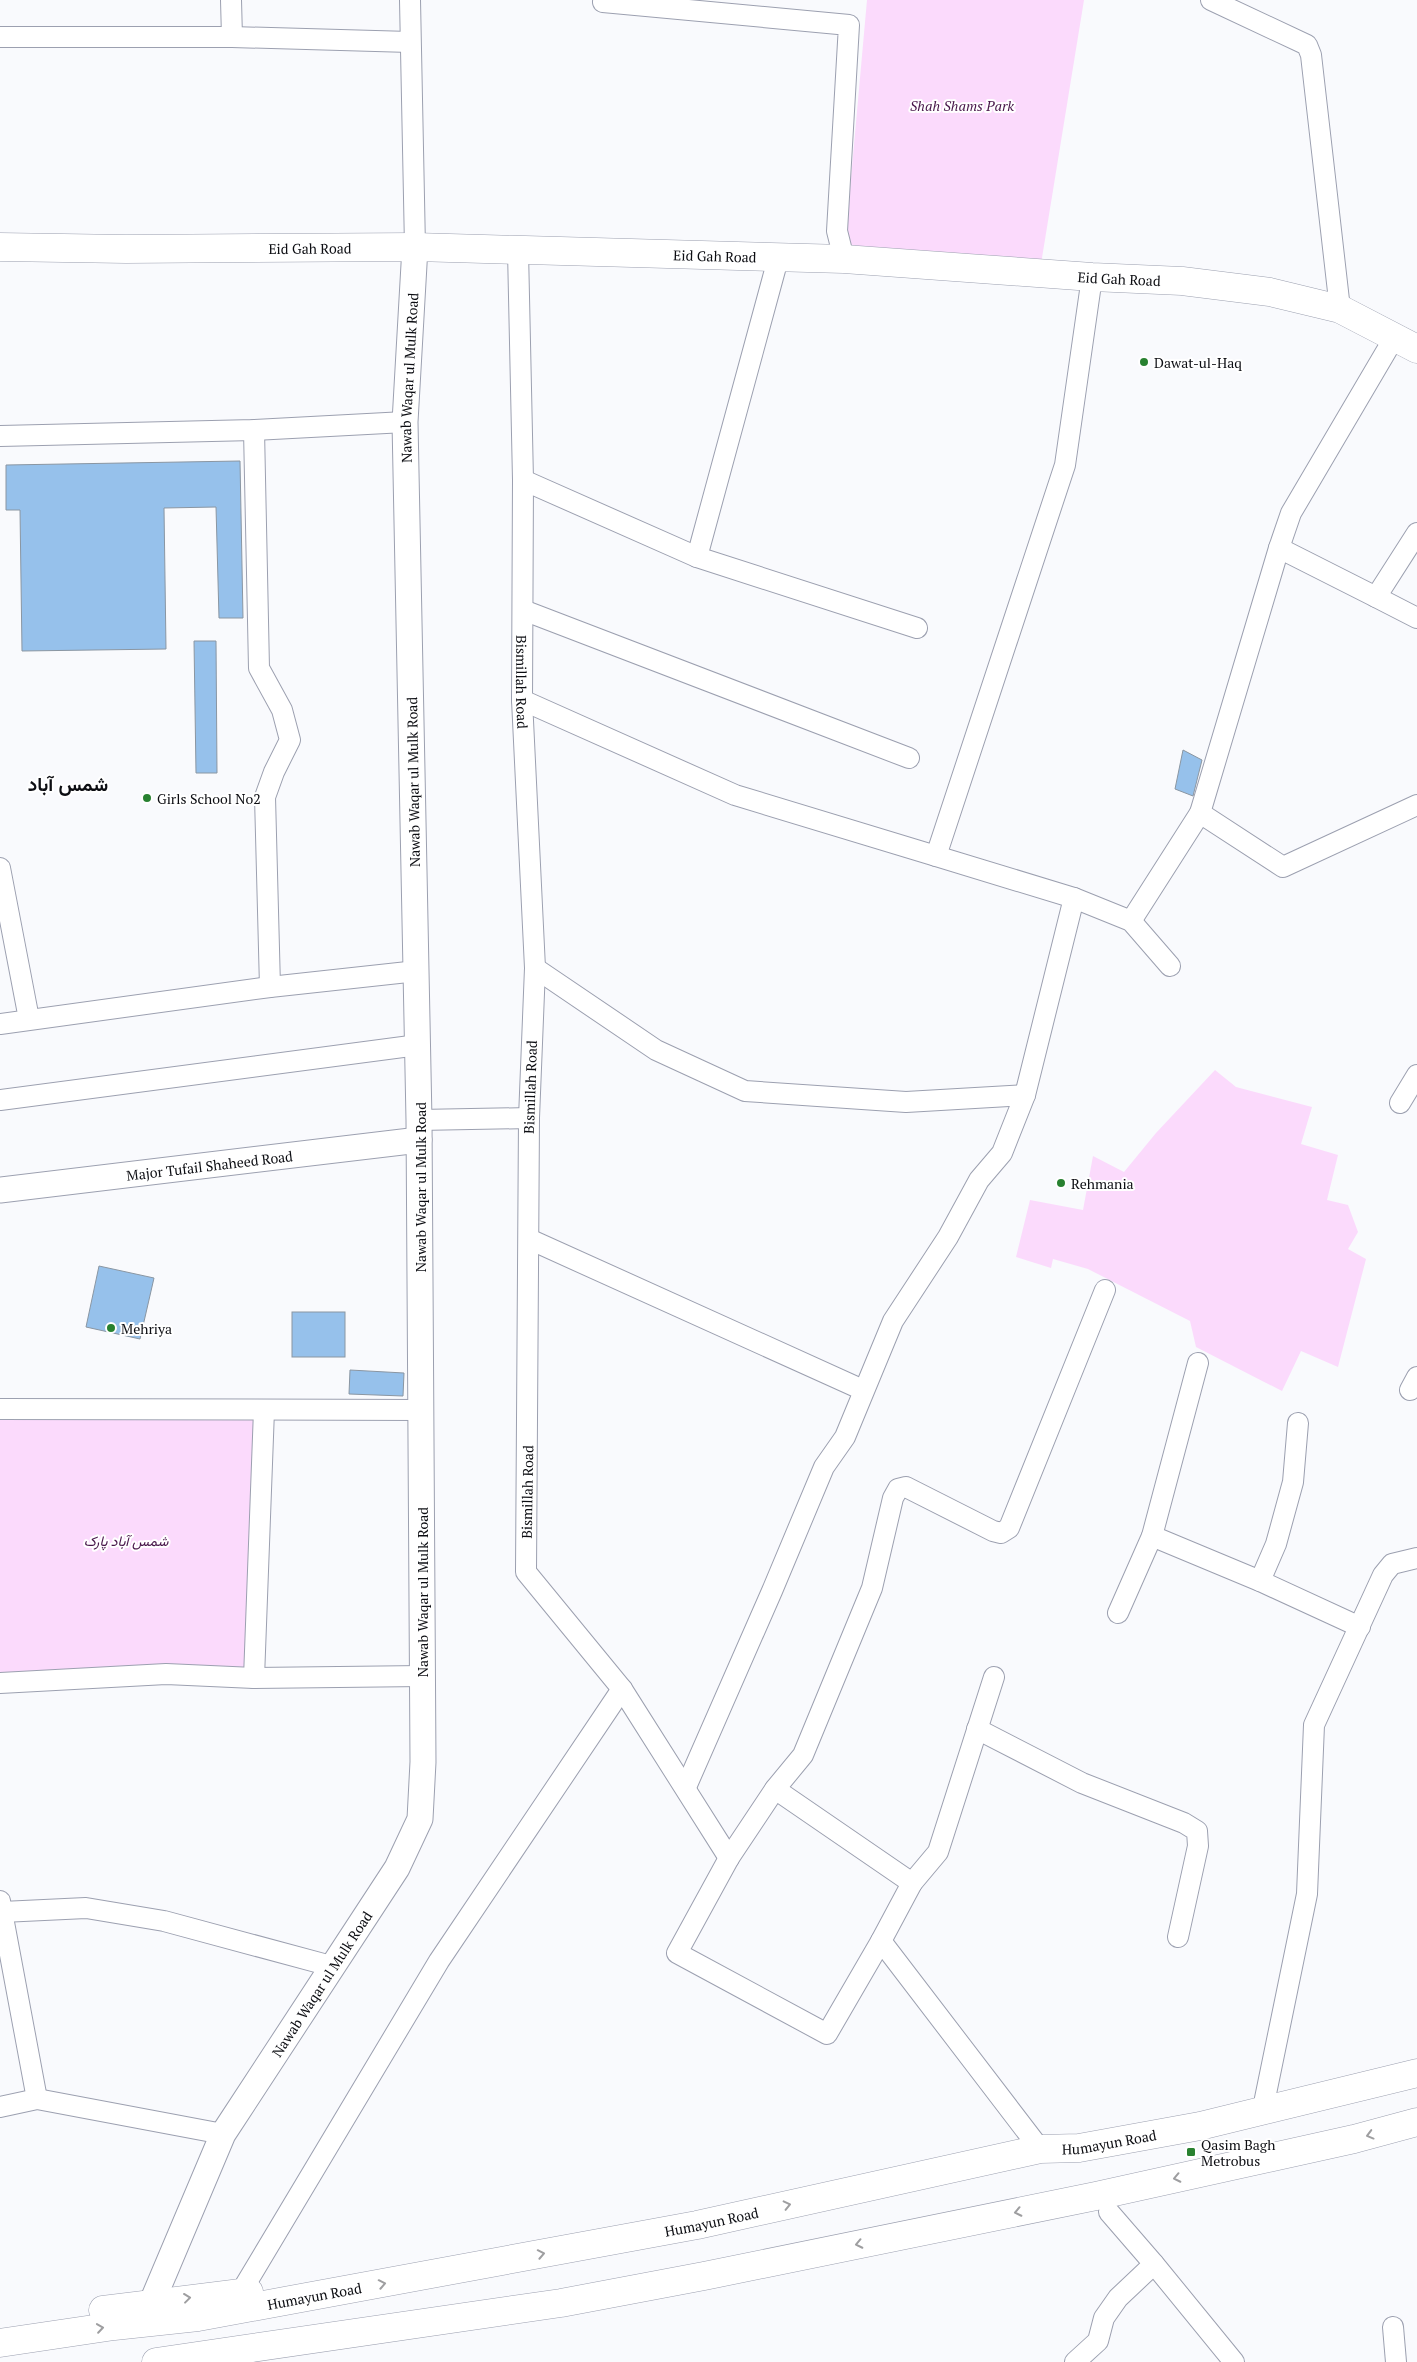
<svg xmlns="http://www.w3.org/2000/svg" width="1417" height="2362" viewBox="0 0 1417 2362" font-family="'PT Serif',Vazirmatn,serif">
	<rect width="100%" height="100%" fill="#f9fafd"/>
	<g fill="#fbdafc">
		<polygon points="867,0 1084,0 1041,264 844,256"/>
		<polygon points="1215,1070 1236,1087 1312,1107 1301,1144 1338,1155 1327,1200 1348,1205 1358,1232 1348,1249 1366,1259 1338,1367 1301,1351 1282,1391 1196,1347 1190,1321 1088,1269 1053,1259 1051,1268 1016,1257 1030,1200 1083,1210 1093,1156 1124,1172 1156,1133"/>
		<polygon points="0,1413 258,1416 248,1671 0,1677"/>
	</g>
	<g fill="#96c1eb" stroke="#8a96a2">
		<polygon points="240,461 243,618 219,618 216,507 164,508 166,649 22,651 20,510 6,510 6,465"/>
		<polygon points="194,641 216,641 217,773 196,773"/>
		<polygon points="1183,750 1202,760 1193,796 1175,789"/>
		<polygon points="99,1266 154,1278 140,1339 86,1327"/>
		<rect x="292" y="1312" width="53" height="45"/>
		<polygon points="350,1370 404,1373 403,1396 349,1394"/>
	</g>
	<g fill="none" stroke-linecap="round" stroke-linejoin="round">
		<defs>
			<g id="minor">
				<polyline points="231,0 232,37"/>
				<polyline points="410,0 415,247"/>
				<polyline points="604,0 603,2 849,25 837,231 844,259"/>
				<polyline points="1211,0 1307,45 1311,55 1340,309"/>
				<polyline points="0,37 232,37 410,42"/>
				<path id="s1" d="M518,251L523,480L522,700L535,968L529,1118L526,1572L622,1689L729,1858"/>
				<polyline points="254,430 259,668 282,710 290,740 274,772 265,797 270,987"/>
				<polyline points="0,436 254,430 405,422"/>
				<polyline points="523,480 697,557 917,628"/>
				<polyline points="1279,548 1291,513 1394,338"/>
				<polyline points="697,557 778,259"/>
				<polyline points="1376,597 1417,618"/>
				<polyline points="523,610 909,758"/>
				<polyline points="522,700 735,795 936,856"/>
				<polyline points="1200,813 1279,548 1376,597 1417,533"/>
				<polyline points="0,868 29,1019"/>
				<polyline points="1074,898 936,856 1065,465 1092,277"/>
				<polyline points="1131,921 1200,813 1283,867 1417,805"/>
				<polyline points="535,968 656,1050 745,1091 906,1102 1025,1095"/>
				<polyline points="0,1024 270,987 417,971"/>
				<polyline points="0,1100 418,1045"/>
				<polyline points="1400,1103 1417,1075"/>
				<polyline points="419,1120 529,1118"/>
				<polyline points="529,1239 863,1390"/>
				<polyline points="1410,1390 1417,1377"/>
				<polyline points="0,1409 421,1410"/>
				<polyline points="1152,1536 1260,1581 1360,1627"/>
				<polyline points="1260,1581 1276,1544 1293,1482 1298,1423"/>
				<polyline points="1118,1613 1152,1536 1198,1363"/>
				<polyline points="254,1678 264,1410"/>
				<polyline points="0,1683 166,1674 254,1678 423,1676"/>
				<polyline points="977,1729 1082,1783 1184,1823 1197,1831 1198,1846 1178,1937"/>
				<polyline points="686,1787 772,1591 824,1467 845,1437 893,1321 948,1237 979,1180 1002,1153 1025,1095 1074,898 1131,921 1170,966"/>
				<polyline points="775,1789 803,1755 872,1588 893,1498 898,1489 906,1487 993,1531 1001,1533 1009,1528 1105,1290"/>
				<polygon points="775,1789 912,1883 881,1941 827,2034 677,1953 729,1858"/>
				<polyline points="912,1883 938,1852 994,1677"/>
				<polyline points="0,1901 37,2099"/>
				<polyline points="2,1912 86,1908 164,1921 331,1966"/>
				<polyline points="881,1941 1040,2149"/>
				<polyline points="0,2107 37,2099 223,2134"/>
				<polyline points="1262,2113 1307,1894 1314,1725 1383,1575 1392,1564 1417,1558"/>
				<polyline points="1109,2212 1154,2264 1234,2362"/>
				<polyline points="241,2292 439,1961 622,1689"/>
				<polyline points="1393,2327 1396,2362"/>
				<polyline points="1075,2362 1098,2341 1104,2318 1118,2298 1154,2264"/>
			</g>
			<g id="tertiary">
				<path id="s2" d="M0,1190L419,1140"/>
				<path id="s3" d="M152,2302L223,2134L397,1868L420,1819L423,1762L419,1120L405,422L415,247"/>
			</g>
			<g id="secondary">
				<path id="s4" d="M0,247L126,249L415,247L844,259L1092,277L1182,281L1270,292L1340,309L1417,349"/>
			</g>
			<g id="primary">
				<polyline points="103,2310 249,2292"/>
				<path id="s5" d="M0,2343L114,2326L198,2317L697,2225L1040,2149L1079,2148L1200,2126L1417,2073"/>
				<polyline points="156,2362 561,2303 704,2276 1096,2196 1354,2139 1417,2122"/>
			</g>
		</defs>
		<use href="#minor" stroke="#9ca0b0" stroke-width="22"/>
		<use href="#tertiary" stroke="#9ca0b0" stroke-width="27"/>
		<use href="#secondary" stroke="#9ca0b0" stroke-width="29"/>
		<use href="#primary" stroke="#9ca0b0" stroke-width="29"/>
		<use href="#minor" stroke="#fff" stroke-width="20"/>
		<use href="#tertiary" stroke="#fff" stroke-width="25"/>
		<use href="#secondary" stroke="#fff" stroke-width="28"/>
		<use href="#primary" stroke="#fff" stroke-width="28"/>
	</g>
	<defs><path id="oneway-chevron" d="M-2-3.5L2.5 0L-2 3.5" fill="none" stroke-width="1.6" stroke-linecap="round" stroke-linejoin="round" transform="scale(1.25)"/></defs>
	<g stroke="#9e9ea0">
		<use href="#oneway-chevron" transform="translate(1370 2135) rotate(165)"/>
		<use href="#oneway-chevron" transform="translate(1177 2178) rotate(168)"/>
		<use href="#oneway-chevron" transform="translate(787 2205) rotate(-13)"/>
		<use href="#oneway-chevron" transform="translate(1018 2212) rotate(168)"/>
		<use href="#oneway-chevron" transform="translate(859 2244) rotate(168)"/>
		<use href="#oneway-chevron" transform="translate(541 2254) rotate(-11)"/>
		<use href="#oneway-chevron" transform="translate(382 2284) rotate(-11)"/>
		<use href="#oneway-chevron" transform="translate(187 2298) rotate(-7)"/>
		<use href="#oneway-chevron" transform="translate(100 2328) rotate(-8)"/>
	</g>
	<g fill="#288130" stroke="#fff" stroke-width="2">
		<circle cx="1144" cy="362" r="5"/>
		<circle cx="147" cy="798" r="5"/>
		<circle cx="1061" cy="1183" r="5"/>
		<circle cx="111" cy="1328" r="5"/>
		<rect x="1186" y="2147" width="10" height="10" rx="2.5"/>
	</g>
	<g text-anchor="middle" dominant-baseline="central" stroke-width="4" stroke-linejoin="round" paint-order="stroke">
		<g font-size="14" font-style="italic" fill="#471549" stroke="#fff">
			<text x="962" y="105">Shah Shams Park</text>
			<text x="126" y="1540">شمس آباد پارک</text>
		</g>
		<g font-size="14" fill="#0c0d12" stroke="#fff">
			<text stroke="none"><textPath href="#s4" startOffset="310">Eid Gah Road</textPath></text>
			<text stroke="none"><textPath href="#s4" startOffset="715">Eid Gah Road</textPath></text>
			<text stroke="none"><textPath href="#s4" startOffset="1120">Eid Gah Road</textPath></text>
			<text stroke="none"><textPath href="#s3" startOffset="1996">Nawab Waqar ul Mulk Road</textPath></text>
			<text stroke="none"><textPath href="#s1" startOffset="431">Bismillah Road</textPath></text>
			<text transform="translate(413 782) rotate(-91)">Nawab Waqar ul Mulk Road</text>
			<text transform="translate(530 1087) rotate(-88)">Bismillah Road</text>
			<text stroke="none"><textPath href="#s2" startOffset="211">Major Tufail Shaheed Road</textPath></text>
			<text transform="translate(420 1187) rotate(-90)">Nawab Waqar ul Mulk Road</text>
			<text transform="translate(527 1492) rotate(-89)">Bismillah Road</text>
			<text transform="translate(422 1592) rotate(-90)">Nawab Waqar ul Mulk Road</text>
			<text stroke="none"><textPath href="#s3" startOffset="362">Nawab Waqar ul Mulk Road</textPath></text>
			<text stroke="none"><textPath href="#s5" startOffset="1128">Humayun Road</textPath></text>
			<text stroke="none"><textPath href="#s5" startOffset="722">Humayun Road</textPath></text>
			<text stroke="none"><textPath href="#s5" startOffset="318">Humayun Road</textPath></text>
		</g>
		<g font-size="14" fill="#0c0d12" stroke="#fff" text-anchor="start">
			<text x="1154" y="362">Dawat-ul-Haq</text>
			<text x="157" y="798">Girls School No2</text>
			<text x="1071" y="1183">Rehmania</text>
			<text x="121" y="1328">Mehriya</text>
			<text x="1201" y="2144">Qasim Bagh<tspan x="1201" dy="16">Metrobus</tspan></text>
		</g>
		<g font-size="19" font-weight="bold" fill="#0c0d12" stroke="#fff">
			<text x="68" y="783">شمس آباد</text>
		</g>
	</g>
</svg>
